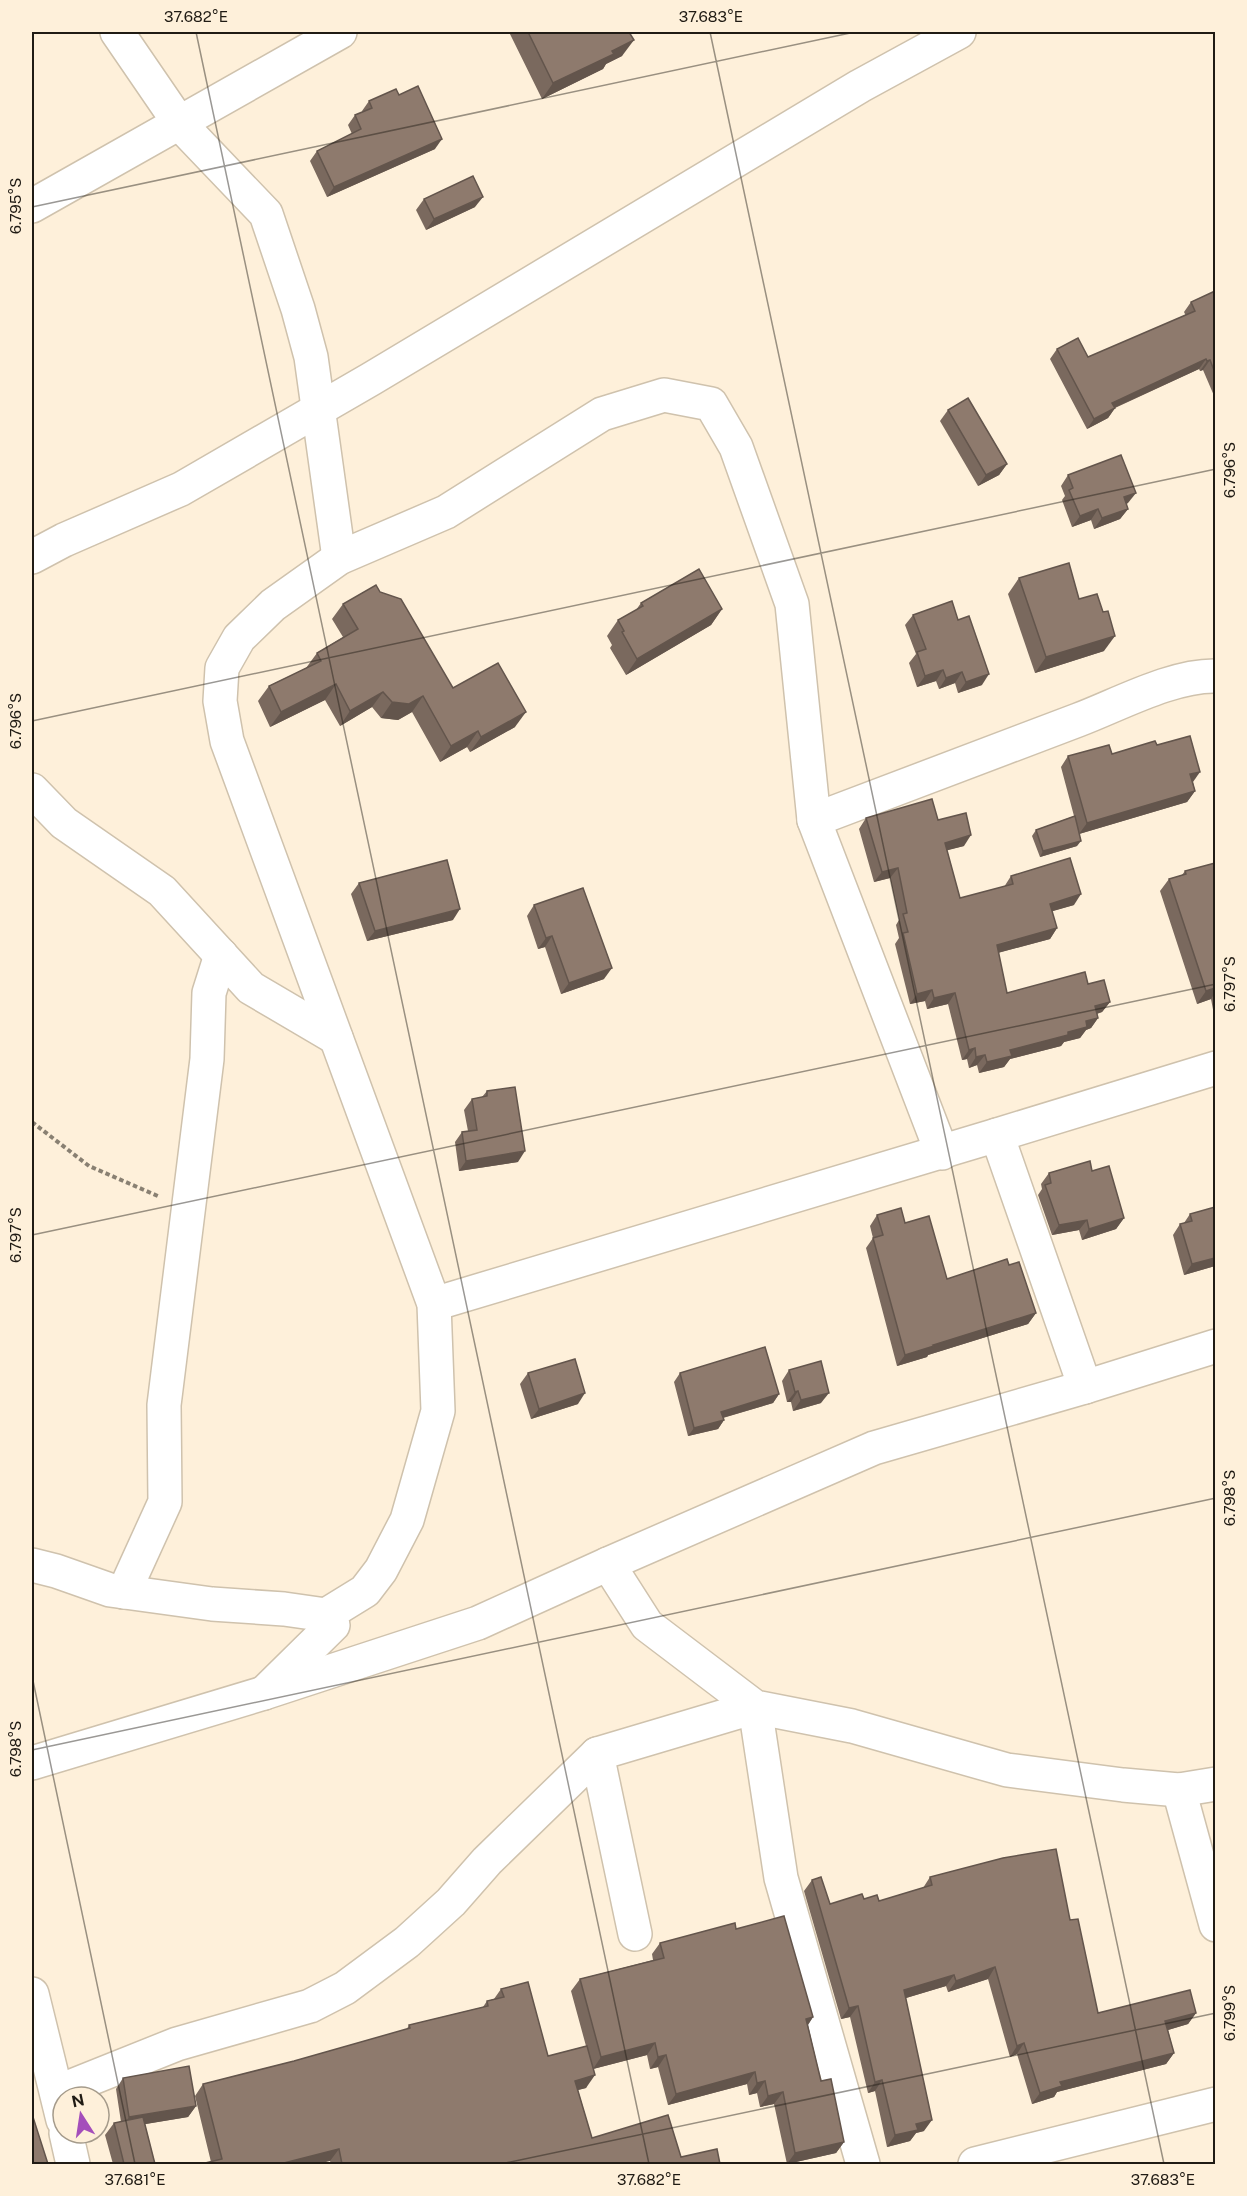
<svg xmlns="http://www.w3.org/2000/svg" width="1247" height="2196" viewBox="0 0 1247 2196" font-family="'Public Sans',sans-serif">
	<rect width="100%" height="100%" fill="#fef0da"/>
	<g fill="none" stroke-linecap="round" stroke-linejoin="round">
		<defs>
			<g id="minor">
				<polyline points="117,32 180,124 266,214 298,309 311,357 339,558"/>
				<polyline points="32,206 340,32"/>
				<polyline points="32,557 64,540 181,489 371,379 860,86 959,32"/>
				<polyline points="32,790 64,823 162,891 251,988 336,1038"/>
				<path d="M814,820C902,787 990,754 1078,720C1118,705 1172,675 1216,676"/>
				<polyline points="997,1135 1216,1068"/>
				<polyline points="434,1304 997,1135 1085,1387"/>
				<polyline points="608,1564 647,1625 755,1707 852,1726 1007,1770 1123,1785 1179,1790 1216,1784"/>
				<polyline points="32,1565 56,1571 110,1590 212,1604 284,1609 326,1615"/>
				<polyline points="124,1592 165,1502 164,1405 207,1059 209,993 221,955"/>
				<polyline points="264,1693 333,1625 326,1615 365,1591 381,1570 407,1520 438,1411 434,1304 227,741 220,701 222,668 239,638 273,605 339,558 446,512 602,414 664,395 711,404 736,447 792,604 814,820 942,1153"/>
				<polyline points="32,1763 264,1693 478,1623 608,1564 874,1448 1085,1387 1216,1346"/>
				<polyline points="1179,1790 1216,1925"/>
				<polyline points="635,1934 597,1754 755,1707 781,1878 863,2164"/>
				<polyline points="32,1994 63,2120"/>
				<polyline points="57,2092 177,2044 310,2006 345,1988 407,1942 451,1902 487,1861 597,1754"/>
				<polyline points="66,2133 73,2164"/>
				<polyline points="975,2164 1216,2104"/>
			</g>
		</defs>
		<use href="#minor" stroke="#cfc2ad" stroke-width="36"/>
		<polyline stroke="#898072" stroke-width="4" stroke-dasharray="4.5 3" stroke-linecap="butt" points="32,1122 89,1166 160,1197"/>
		<use href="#minor" stroke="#fff" stroke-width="33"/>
	</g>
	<g fill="#7a695e">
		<polygon points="509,32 629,32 622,56 606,64 603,69 542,99"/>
		<polygon points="399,95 435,149 327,197 310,161 317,151 352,134 348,125 355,115 363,112 362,111 369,101"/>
		<polygon points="424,199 475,207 426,230 416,210"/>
		<polygon points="1215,289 1215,398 1203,370 1200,371 1199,369 1115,408 1108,418 1087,429 1050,359 1057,349 1088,357 1186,316 1184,312 1191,302 1212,293"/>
		<polygon points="948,410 1007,464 999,475 978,486 940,421"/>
		<polygon points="1068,475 1128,503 1126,504 1128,509 1120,519 1094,529 1091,520 1072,527 1062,500 1065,496 1061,486"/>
		<polygon points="1019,578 1079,599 1104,651 1035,673 1008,594"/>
		<polygon points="380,592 453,688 515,727 470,752 467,747 440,762 412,712 398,720 381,718 372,707 340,726 325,700 270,727 258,701 269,686 306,668 317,653 343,637 332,619 343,604"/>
		<polygon points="641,603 722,609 711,625 626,675 610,648 612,645 607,636 618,620 636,610"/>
		<polygon points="913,615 982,685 958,693 955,683 939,689 936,681 917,687 909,663 916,654 905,625"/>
		<polygon points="1157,745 1193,782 1195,791 1187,802 1079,834 1077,846 1040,857 1032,836 1036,830 1074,816 1061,767 1068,756 1112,754"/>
		<polygon points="866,818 938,820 964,846 947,850 960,898 1004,887 1011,876 1074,905 1052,911 1057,928 1050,939 998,953 1007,993 1088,984 1110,1002 1102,1012 1097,1014 1098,1018 1091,1028 1086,1030 1080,1038 1064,1042 1061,1046 1010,1059 1004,1067 979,1073 977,1065 969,1068 967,1059 962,1060 948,1004 927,1009 925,1001 910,1004 895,944 899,938 896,925 899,920 890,878 874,882 859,829"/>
		<polygon points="1215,863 1215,1020 1211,999 1197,1004 1160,891 1169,879 1182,875 1185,871"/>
		<polygon points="359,883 453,920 367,941 351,894"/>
		<polygon points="534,905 604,979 561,994 545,947 538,949 527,916"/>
		<polygon points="487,1091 518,1162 459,1171 455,1142 462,1132 468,1131 464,1110 472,1099 482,1097"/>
		<polygon points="1092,1171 1124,1218 1116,1229 1082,1240 1079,1230 1052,1235 1038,1195 1042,1189 1041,1184 1049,1173"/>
		<polygon points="1190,1214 1215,1266 1184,1275 1173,1235 1180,1224 1184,1223"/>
		<polygon points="877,1215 905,1223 947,1279 1009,1265 1036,1313 1028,1324 928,1355 927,1357 897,1366 866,1248 873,1238 870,1226"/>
		<polygon points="789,1370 821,1403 793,1411 791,1402 787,1402 782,1381"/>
		<polygon points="528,1373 578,1404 531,1419 520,1384"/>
		<polygon points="680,1373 779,1394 773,1403 723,1418 724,1420 718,1429 688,1436 674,1382"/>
		<polygon points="930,1877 1070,1920 1098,2013 1196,2013 1188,2024 1168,2030 1174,2053 1166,2064 1057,2092 1054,2097 1032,2104 1017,2054 1010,2057 988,1979 948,1992 946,1986 906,1998 924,2131 916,2133 910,2141 887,2147 875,2091 868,2093 850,2017 841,2019 804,1891 812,1880 830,1904 864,1899 879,1901 923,1888"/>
		<polygon points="736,1929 813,2017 808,2025 821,2081 844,2142 836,2153 787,2164 774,2104 760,2107 757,2093 749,2095 747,2084 668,2105 658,2067 650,2069 647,2055 593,2069 586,2088 578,2090 592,2138 720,2164 331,2164 330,2161 211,2162 195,2096 203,2084 294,2061 407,2029 409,2025 483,2007 487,2001 494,1999 501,1989 548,2056 586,2046 571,1991 580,1979 653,1960 652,1954 660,1943"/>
		<polygon points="123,2078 196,2106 188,2117 145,2124 155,2164 113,2164 105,2135 114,2123 121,2122 116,2089"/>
	</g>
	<g fill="#63554c">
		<polygon points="634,40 622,56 606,64 603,69 542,99 553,83 612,51"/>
		<polygon points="442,139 435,149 327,197 334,187"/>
		<polygon points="483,197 475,207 426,230 434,219"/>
		<polygon points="1206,359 1199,369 1105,412 1112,403"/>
		<polygon points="1210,360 1203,370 1200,371 1207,361"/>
		<polygon points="1115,408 1108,418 1087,429 1094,419"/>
		<polygon points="1007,464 999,475 978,486 986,475"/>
		<polygon points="1136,493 1128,503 1116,508 1124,497"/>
		<polygon points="1098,509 1091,520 1072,527 1080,516"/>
		<polygon points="1128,509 1120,519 1094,529 1102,518"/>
		<polygon points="722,609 711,625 626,675 637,659"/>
		<polygon points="1115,636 1104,651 1035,673 1046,657"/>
		<polygon points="943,670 936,681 917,687 925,676"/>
		<polygon points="962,672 955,683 939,689 946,678"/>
		<polygon points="989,674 982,685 958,693 966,682"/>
		<polygon points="336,684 325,700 270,727 281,712"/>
		<polygon points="383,692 372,707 340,726 350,711"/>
		<polygon points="423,696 412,712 398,720 381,718 392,702"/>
		<polygon points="526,712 515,727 470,752 481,737"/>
		<polygon points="478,731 467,747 440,762 451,746"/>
		<polygon points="1200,772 1193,782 1182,785 1190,774"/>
		<polygon points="1195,791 1187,802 1079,834 1087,823"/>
		<polygon points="971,835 964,846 937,853 945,843"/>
		<polygon points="1081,841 1077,846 1040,857 1043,851"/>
		<polygon points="898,868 890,878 874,882 882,872"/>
		<polygon points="1081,894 1074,905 1043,914 1050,904"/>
		<polygon points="460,909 453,920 367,941 375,931"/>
		<polygon points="1057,928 1050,939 989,955 997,945"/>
		<polygon points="552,936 545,947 538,949 546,938"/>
		<polygon points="612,968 604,979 561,994 569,983"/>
		<polygon points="1215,988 1215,993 1211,999 1197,1004 1206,991"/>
		<polygon points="932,990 925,1001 910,1004 917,994"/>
		<polygon points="955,993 948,1004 927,1009 934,998"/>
		<polygon points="1110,1002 1102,1012 1088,1016 1095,1006"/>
		<polygon points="1098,1018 1091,1028 1086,1030 1080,1038 1064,1042 1061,1046 1010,1059 1004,1067 979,1073 987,1062 1010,1050 1068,1032 1086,1021"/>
		<polygon points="975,1048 967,1059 962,1060 969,1050"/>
		<polygon points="985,1055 977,1065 969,1068 976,1057"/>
		<polygon points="525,1151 518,1162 459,1171 466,1161"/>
		<polygon points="1124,1218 1116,1229 1082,1240 1089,1229"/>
		<polygon points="1087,1220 1079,1230 1052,1235 1059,1225"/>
		<polygon points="1215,1258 1215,1266 1184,1275 1192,1264"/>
		<polygon points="1036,1313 1028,1324 928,1355 927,1357 897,1366 905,1355 933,1345"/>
		<polygon points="798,1391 791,1402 787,1402 795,1392"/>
		<polygon points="585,1393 578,1404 531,1419 539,1409"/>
		<polygon points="829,1393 821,1403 793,1411 801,1400"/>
		<polygon points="779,1394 773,1403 715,1420 721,1412"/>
		<polygon points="724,1420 718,1429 688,1436 694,1428"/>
		<polygon points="995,1967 988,1979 948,1992 956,1981"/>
		<polygon points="954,1975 946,1986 896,2001 904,1990"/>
		<polygon points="858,2006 850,2017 841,2019 849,2008"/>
		<polygon points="1196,2013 1188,2024 1158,2033 1165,2021"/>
		<polygon points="813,2017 805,2029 806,2019"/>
		<polygon points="655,2043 647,2055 593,2069 601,2057"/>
		<polygon points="1024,2043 1017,2054 1010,2057 1017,2046"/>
		<polygon points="1174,2053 1166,2064 1057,2092 1054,2097 1032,2104 1040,2093 1060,2082"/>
		<polygon points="666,2055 658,2067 650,2069 658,2057"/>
		<polygon points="755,2072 747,2084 668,2105 676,2094"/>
		<polygon points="595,2075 586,2088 566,2093 575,2081"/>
		<polygon points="882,2080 875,2091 868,2093 875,2082"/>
		<polygon points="765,2081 757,2093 749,2095 757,2083"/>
		<polygon points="783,2092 774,2104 760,2107 768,2096"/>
		<polygon points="196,2106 188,2117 122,2128 129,2117"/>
		<polygon points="932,2120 924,2131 916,2133 910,2141 887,2147 895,2135 916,2124"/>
		<polygon points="844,2142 836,2153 787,2164 795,2153"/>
		<polygon points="339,2149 330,2161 318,2164 280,2164"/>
	</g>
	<g fill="#8e7a6d" stroke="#63554c" stroke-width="1.5">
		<polygon points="528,32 629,32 634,40 612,51 614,54 553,83"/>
		<polygon points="418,86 442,139 334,187 317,151 361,129 355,115 372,108 369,101 396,89 399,95"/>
		<polygon points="473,176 483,197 434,219 424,199"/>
		<polygon points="1215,291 1215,373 1210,360 1207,361 1206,359 1112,403 1115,408 1094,419 1057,349 1078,338 1088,357 1195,311 1191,302"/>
		<polygon points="968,398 1007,464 986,475 948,410"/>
		<polygon points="1121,455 1136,493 1124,497 1128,509 1102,518 1098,509 1080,516 1069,490 1073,488 1068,475"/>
		<polygon points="1069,563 1079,599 1097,594 1103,612 1108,611 1115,636 1046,657 1019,578"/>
		<polygon points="699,569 722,609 637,659 622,632 624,631 618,620 643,606 641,603"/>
		<polygon points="376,585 380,592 401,599 453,688 498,663 526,712 481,737 478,731 451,746 423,696 409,704 392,702 383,692 350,711 336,684 281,712 269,686 321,661 317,653 358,629 343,604"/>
		<polygon points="952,601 958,620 969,616 989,674 966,682 962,672 946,678 943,670 925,676 917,652 926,649 913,615"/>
		<polygon points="1190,736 1200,772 1190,774 1195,791 1087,823 1068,756 1109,745 1112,754 1155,741 1157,745"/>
		<polygon points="932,799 938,820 966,813 971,835 945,843 960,898 1013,884 1011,876 1070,858 1081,894 1050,904 1057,928 997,945 1007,993 1085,972 1088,984 1104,980 1110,1002 1095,1006 1098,1018 1086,1021 1087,1027 1068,1032 1068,1035 1010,1050 1012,1056 987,1062 985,1055 976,1057 975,1048 969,1050 955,993 934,998 932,990 917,994 903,933 908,932 903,914 907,913 898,868 882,872 866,818"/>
		<polygon points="1075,816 1081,841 1043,851 1036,830"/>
		<polygon points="447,860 460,909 375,931 359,883"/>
		<polygon points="1215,863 1215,988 1206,991 1169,879 1186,874 1185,871"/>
		<polygon points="583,888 612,968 569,983 552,936 546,938 534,905"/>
		<polygon points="515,1087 525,1151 466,1161 462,1132 477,1130 472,1099 487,1096 487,1091"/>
		<polygon points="1090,1161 1092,1171 1109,1166 1124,1218 1089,1229 1087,1220 1059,1225 1045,1185 1051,1183 1049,1173"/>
		<polygon points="1215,1207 1215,1258 1192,1264 1180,1224 1192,1221 1190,1214"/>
		<polygon points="901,1208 905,1223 929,1216 947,1279 1007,1259 1009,1265 1019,1262 1036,1313 933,1345 934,1346 905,1355 873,1238 883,1235 877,1215"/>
		<polygon points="765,1347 779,1394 721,1412 724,1420 694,1428 680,1373"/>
		<polygon points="575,1359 585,1393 539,1409 528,1373"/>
		<polygon points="821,1361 829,1393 801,1400 798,1391 795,1392 789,1370"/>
		<polygon points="1056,1849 1070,1920 1078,1919 1098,2013 1190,1990 1196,2013 1165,2021 1174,2053 1060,2082 1062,2086 1040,2093 1024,2043 1017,2046 995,1967 956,1981 954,1975 904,1990 932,2120 916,2124 918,2130 895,2135 882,2080 875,2082 858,2006 849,2008 812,1880 821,1877 830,1904 862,1894 864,1899 877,1895 879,1901 932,1885 930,1877 1003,1858"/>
		<polygon points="784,1916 813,2017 806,2019 821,2081 831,2079 844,2142 795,2153 783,2092 768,2096 765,2081 757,2083 755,2072 676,2094 666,2055 658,2057 655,2043 601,2057 580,1979 664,1958 660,1943 735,1923 736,1929"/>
		<polygon points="528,1982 548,2056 587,2046 595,2075 575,2081 592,2138 668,2115 681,2157 717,2149 720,2164 342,2164 339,2149 280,2164 201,2164 222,2159 203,2084 294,2061 410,2028 409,2025 488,2006 487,2001 504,1997 501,1989"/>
		<polygon points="189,2066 196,2106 129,2117 123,2078"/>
		<polygon points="32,2114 48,2164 32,2164"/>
		<polygon points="143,2117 155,2164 124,2164 114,2123"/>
	</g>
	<path fill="none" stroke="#201b14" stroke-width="1.5" stroke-opacity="0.45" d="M196,32L649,2164M710,32L1164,2164M32,207L855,32M32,721L1216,469M32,1235L1216,984M32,1676L135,2164M32,1750L1216,1498M501,2164L1216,2013"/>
	<rect width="1247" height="2196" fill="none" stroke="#fef0da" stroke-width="66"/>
	<g transform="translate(81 2115) rotate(348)"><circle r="28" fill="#fef0da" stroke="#a59b8b" stroke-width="1.5"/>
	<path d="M0-4.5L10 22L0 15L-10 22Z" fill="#a44ebb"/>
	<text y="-9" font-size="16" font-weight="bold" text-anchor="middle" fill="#201b14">N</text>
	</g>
	<rect x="33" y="33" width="1181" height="2130" fill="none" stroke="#201b14" stroke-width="2"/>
	<g font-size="15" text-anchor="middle" fill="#201b14">
		<text x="196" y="22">37.682°E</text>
		<text x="711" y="22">37.683°E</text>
		<text transform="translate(16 206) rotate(-90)" y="5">6.795°S</text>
		<text transform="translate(1230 470) rotate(-90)" y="5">6.796°S</text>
		<text transform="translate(16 721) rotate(-90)" y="5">6.796°S</text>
		<text transform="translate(1230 984) rotate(-90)" y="5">6.797°S</text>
		<text transform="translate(16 1235) rotate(-90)" y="5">6.797°S</text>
		<text transform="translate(1230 1498) rotate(-90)" y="5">6.798°S</text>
		<text transform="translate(16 1749) rotate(-90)" y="5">6.798°S</text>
		<text transform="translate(1230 2013) rotate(-90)" y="5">6.799°S</text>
		<text x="135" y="2185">37.681°E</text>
		<text x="649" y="2185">37.682°E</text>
		<text x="1163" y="2185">37.683°E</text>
	</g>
</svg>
